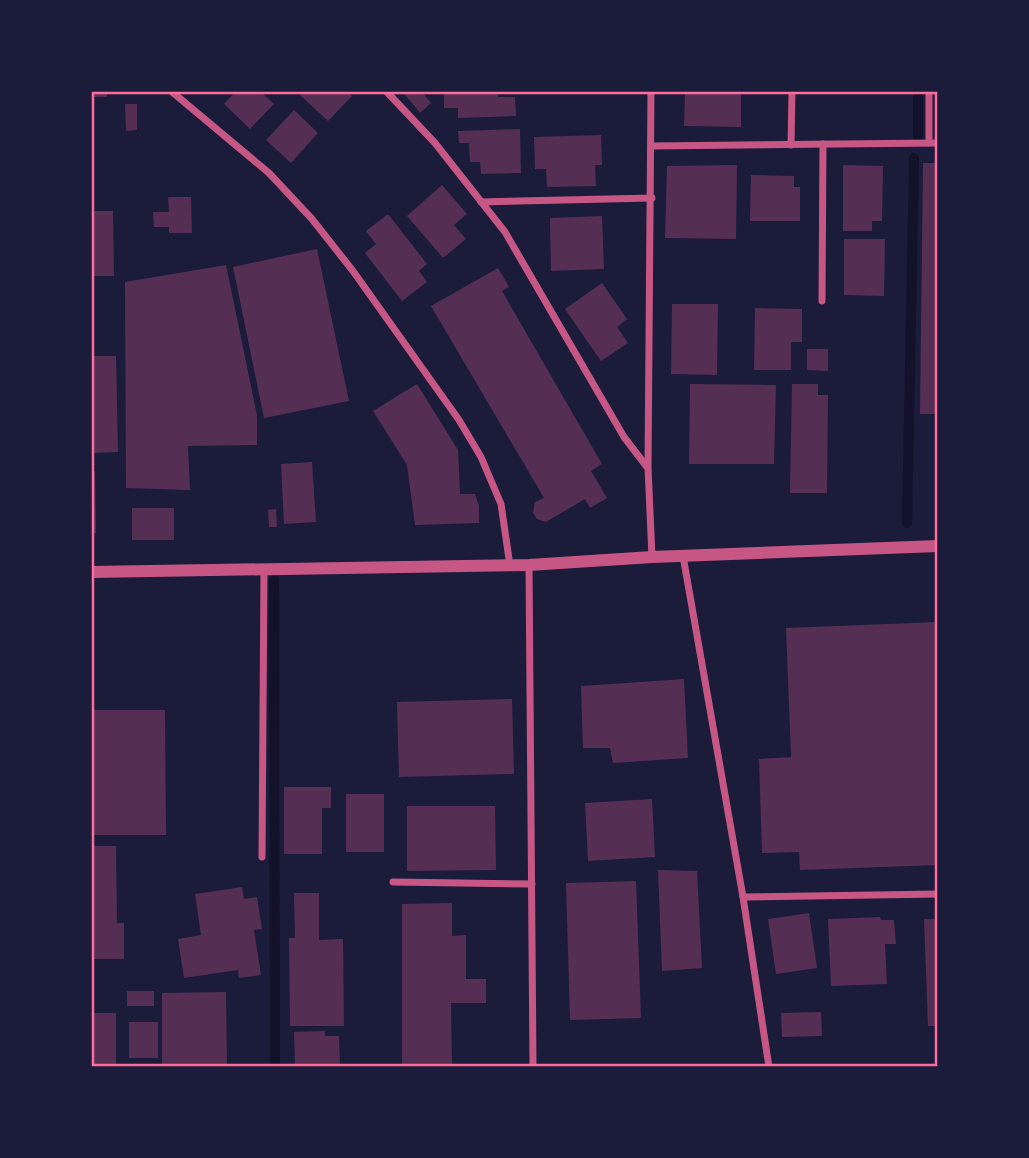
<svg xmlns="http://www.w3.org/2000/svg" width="1029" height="1158" viewBox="0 0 1029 1158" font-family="'DejaVu Sans',sans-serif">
	<rect width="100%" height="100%" fill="#1b1b3a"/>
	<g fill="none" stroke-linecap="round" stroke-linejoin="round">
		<g stroke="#12122b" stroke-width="10">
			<polyline points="918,136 918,91"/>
			<polyline points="907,523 914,158"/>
			<polyline points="274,580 275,1067"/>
		</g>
	</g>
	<g fill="#542f53">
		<rect x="91" y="91" width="16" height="6"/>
		<polygon points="236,91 260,91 274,104 250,129 224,104"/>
		<polygon points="304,91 347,91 352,96 328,121 300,95"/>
		<polygon points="402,91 421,91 431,103 420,113"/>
		<polygon points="444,91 498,91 498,97 515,97 516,116 458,118 458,108 444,108"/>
		<polygon points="685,91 741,91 741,127 684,126"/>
		<polygon points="125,104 137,104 137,130 126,131"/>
		<polygon points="294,110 318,133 291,163 266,140"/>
		<polygon points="520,129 521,173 481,174 480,162 470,162 469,143 459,143 458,131"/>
		<polygon points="601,135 602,165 595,165 596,186 547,187 546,169 535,169 534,137"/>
		<polygon points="923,163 938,163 938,414 920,414"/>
		<polygon points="737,165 736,239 665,238 667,166"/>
		<polygon points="843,165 883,166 882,221 872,221 872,231 843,231"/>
		<polygon points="751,175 794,176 794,187 800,187 800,221 750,221"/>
		<polygon points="442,185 467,214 454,225 466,239 443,258 407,216"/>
		<polygon points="168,197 191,197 192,233 169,233 169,227 154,227 153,212 169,212"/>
		<polygon points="93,211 113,211 114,276 94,276"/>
		<polygon points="388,214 427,264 419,271 427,282 402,301 365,253 376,244 366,231"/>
		<polygon points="602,216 604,269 551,271 550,218"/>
		<polygon points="844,239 885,239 884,296 844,295"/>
		<polygon points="317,249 349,401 264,418 233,267"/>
		<polygon points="226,265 257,415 257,445 188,446 190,490 126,488 125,282"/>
		<polygon points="498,268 509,287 502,291 602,464 591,471 607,498 590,508 585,499 546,522 537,519 533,513 535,502 544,498 431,306"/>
		<polygon points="602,283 627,319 617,327 628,343 601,361 565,309"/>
		<polygon points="672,304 718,304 717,375 671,374"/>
		<polygon points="755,308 802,309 802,342 791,342 791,370 754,370"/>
		<polygon points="807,349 828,349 828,371 807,370"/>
		<polygon points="91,356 116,356 118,452 92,453"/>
		<polygon points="417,384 458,450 460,494 475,494 479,506 479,523 415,525 407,465 373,411"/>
		<polygon points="690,384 776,385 774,464 689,464"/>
		<polygon points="792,384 818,384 818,395 828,395 827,493 790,493"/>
		<polygon points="312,462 316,522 284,524 281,464"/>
		<polygon points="91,471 95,471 96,533 91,533"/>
		<rect x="132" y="508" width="42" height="32"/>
		<polygon points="276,509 277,527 269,527 268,510"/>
		<polygon points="938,622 938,865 800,870 799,852 762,853 759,759 791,757 786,628"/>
		<polygon points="684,679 688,758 613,763 610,748 583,748 581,686"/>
		<polygon points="512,699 514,774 399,777 397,702"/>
		<polygon points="91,710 165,710 166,835 91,835"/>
		<polygon points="284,787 331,787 331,808 322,808 322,854 284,854"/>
		<rect x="346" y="794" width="38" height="58"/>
		<polygon points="652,799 655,857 588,861 585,803"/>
		<polygon points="407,806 495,806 496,870 407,871"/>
		<polygon points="91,846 116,846 117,923 124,923 124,959 91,959"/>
		<polygon points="658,870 697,871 702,968 662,971"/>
		<polygon points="636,881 641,1018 570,1020 566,883"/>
		<polygon points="242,887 244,899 257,897 262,929 254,930 261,975 239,978 238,970 184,978 178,939 201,935 195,894"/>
		<polygon points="294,893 319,893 319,940 343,939 344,1026 290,1026 289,938 295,938"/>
		<polygon points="452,903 452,936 466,935 466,979 486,979 486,1003 451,1003 452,1066 402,1066 402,904"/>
		<polygon points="809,913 817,968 776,974 768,919"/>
		<polygon points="880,917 881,920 894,920 896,944 885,944 887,984 831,986 828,919"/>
		<polygon points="924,919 938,919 938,1026 928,1026"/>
		<rect x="127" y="991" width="27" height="15"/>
		<polygon points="226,992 227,1067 162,1067 162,993"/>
		<polygon points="821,1012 822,1036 782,1037 781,1013"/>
		<rect x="91" y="1013" width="25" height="54"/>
		<rect x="129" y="1022" width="29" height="36"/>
		<polygon points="325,1031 325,1036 339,1036 340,1067 295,1067 294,1032"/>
	</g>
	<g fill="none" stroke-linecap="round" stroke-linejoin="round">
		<g stroke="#c65784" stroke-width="7">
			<polyline points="171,91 269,173 312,219 353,271 459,420 481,457 501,504 510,566"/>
			<polyline points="386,91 435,143 505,232 624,437 647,467"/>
			<polyline points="651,91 648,467 652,557"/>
			<polyline points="929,143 929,91"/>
			<polyline points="791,145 792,91"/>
			<polyline points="652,146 938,143"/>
			<polyline points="481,202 652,198"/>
			<polyline points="822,301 823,144"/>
			<polyline points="683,556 743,897 769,1067"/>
			<polyline points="529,565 533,1067"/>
			<polyline points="262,857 264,569"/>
			<polyline points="393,882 532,884"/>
			<polyline points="743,897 938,894"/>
		</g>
		<polyline stroke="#c65784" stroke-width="12" points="91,572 529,565 652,557 938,546"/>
	</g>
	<rect width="1029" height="1158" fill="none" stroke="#1b1b3a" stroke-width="186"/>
	<rect x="93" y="93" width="843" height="972" fill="none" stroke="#ff6b9d" stroke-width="2.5"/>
</svg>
